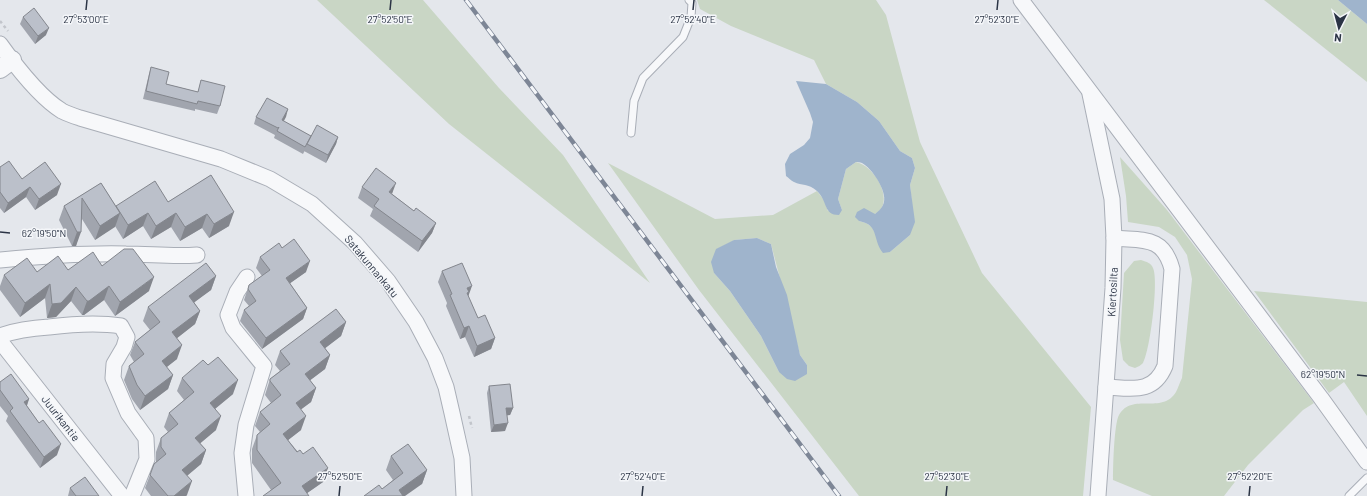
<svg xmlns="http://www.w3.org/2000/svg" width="1367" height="496" viewBox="0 0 1367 496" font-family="Barlow,sans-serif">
	<rect width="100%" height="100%" fill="#e4e7ec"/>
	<g fill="#c9d6c5" fill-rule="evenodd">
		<polygon points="317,0 423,0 499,88 563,155 650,283 449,124"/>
		<path d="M697,0H876L886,15L920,142L982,273L1091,407L1083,496H859L699,290L608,163L715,219L773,215L817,191L824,200L828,211L842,210L838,199L846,169L856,162C872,165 891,193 881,209C876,215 866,218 859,221L866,223L872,227L875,233L890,252L910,235L912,203L910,185L915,168L912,158L900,151L879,121L857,102L826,84L814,60L731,26L700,9ZM757,238L771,244L800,355L807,365L779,372L761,336L730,291L714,273L734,240Z"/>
		<polygon points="1264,0 1338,0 1367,24 1367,82"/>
		<path d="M1120,157L1167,210L1314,403L1303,410L1248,465L1224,496H1152L1113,480C1113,467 1114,424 1119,415C1132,392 1162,415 1176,392C1178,388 1180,382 1182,378L1192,279L1187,255L1175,237L1159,227L1128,222L1126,196Z"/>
		<path d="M1141,260C1147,262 1151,263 1153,268C1159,281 1150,351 1143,363C1141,365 1138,367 1135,368L1129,366L1123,360L1120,340L1124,273L1134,261Z"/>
		<polygon points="1254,291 1367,302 1367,416 1344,382 1329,393"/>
	</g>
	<g fill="#9fb4cc">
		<polygon points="1338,0 1367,0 1367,24"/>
		<path d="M796,81L826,84L857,102L879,121L900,151L912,158L915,168L910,185L915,222L910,235L890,252L883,253C872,240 880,225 859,221L855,217L857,212L864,208L875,214C879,211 883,207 884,202C887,191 872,168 862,163C860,162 858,162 856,162L846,169L838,199L842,210L839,215C823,215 828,201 817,191C808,183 802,186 794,182C791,181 788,177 786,176L785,164L790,154L804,145L810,138L813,122L810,113Z"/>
		<polygon points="757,238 771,244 776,267 787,295 800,355 807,365 807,374 795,381 787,379 779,372 761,336 730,291 714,273 711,262 716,249 734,240"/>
	</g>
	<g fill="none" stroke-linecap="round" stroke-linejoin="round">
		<defs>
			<g id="service">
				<polyline points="631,133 634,101 643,78 683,37 691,17 692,3 689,0"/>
				<polyline points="1349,496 1367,478"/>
			</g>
			<g id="minor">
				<polyline points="1021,0 1321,398 1367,462"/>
				<path d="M0,44C15,65 41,98 62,111C68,114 74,116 80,118L221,159L270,179L312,204L355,243L388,281L416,322L435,358L446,387L452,413L462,458L464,496"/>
				<polyline points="1090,94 1112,199 1114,238 1113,288 1098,496"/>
				<path d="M0,260C42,256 84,253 126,254C150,254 173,257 197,255"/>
				<path d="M0,336C16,330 32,328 49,327C73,324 97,322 121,326L127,337L124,347L114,364L113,378L128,413L146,438L147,459L132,496"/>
				<polyline points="0,341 122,496"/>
				<path d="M1106,387C1131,388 1153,395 1165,366L1172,269C1163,235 1142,241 1114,238"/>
				<polyline points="246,496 242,453 246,425 264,366 233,328 228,315 237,292 247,277"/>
			</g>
			<polyline id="tertiary" points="0,69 12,60"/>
		</defs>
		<use href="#service" stroke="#a9aeb7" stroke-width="9"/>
		<use href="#minor" stroke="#a9aeb7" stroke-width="17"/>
		<use href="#tertiary" stroke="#a9aeb7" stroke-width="20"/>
		<g stroke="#c2c5cb" stroke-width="2.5" stroke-dasharray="3 3" stroke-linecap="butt">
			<polyline points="0,21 8,31"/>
			<polyline points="469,416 472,428"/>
		</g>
		<use href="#service" stroke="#f7f8fa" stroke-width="7"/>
		<use href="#minor" stroke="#f7f8fa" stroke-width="15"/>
		<use href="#tertiary" stroke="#f7f8fa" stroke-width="18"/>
		<defs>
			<polyline id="rail" points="466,0 839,496"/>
		</defs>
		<use href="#rail" stroke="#7d8696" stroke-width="4.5"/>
		<use href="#rail" stroke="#f4f6f9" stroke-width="3" stroke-dasharray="9" stroke-linecap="butt"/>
	</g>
	<g fill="#a1a5ae">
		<polygon points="23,17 46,35 35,44 20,24"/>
		<polygon points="151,67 166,84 198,92 201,80 220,106 217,114 195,109 195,111 143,99 149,74"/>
		<polygon points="288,109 283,121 311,136 338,137 336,144 326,163 304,151 305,150 303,154 274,138 275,135 254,124 256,117"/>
		<polygon points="0,167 22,179 57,195 35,210 26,197 4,213 0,208"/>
		<polygon points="211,175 229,226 209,238 202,228 180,241 171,227 151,239 143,226 123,239 115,226 95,240 82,219 76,246 72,246 59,220 64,206 101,183 116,206 168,202"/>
		<polygon points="362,187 392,194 414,211 436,223 432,233 418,252 370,216 373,209 358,198"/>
		<polygon points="282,248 306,272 290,283 307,308 303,319 262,349 240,321 244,310 249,306 244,300 249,285 262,276 256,268 260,257"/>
		<polygon points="102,266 149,291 115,316 104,300 84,315 82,315 71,301 56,317 47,318 45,298 20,317 0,290 0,286 4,275 68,270"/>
		<polygon points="442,271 478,318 495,338 491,349 474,357 465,337 460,339 446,306 447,303 438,282"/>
		<polygon points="216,276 211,290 194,302 200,311 195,324 177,338 177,359 166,367 173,375 168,389 140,410 132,399 124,380 129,366 134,362 130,355 135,342 150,330 143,321 148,307"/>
		<polygon points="346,322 341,336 325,348 330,355 325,369 310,380 316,388 311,402 301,409 301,430 288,440 323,482 307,493 271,490 252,463 252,449 257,435 260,432 255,426 260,412 271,403 265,395 270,379 280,371 275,365 280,351"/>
		<polygon points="182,378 233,394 215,409 216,430 200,443 206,450 201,464 187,476 187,495 186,496 151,496 145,488 150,475 156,462 156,452 161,438 168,432 164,427 169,413 184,400 177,391"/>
		<polygon points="0,382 29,399 27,406 39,423 57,455 40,468 6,421 8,416 0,406"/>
		<polygon points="489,386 513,408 510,415 507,415 505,431 491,432 487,393"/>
		<polygon points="391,456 427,470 422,484 364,496 382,489 393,480 386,470"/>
		<polygon points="70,488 99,496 68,496"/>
	</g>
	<g fill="#83868d">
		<polygon points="49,28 46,35 35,44 38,36"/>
		<polygon points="288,109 286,117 280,128 282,120"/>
		<polygon points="338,137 336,144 326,163 328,155"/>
		<polygon points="396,183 392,194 389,192"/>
		<polygon points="61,184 57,195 35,210 39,199"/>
		<polygon points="30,187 26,197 4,213 8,203"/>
		<polygon points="234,212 229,226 209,238 214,224"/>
		<polygon points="120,213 115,227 95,240 100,226"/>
		<polygon points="148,213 143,226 123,239 128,225"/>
		<polygon points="176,213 171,227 151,239 156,226"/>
		<polygon points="207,214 202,228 180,241 185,227"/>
		<polygon points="436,223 432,233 418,252 422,241"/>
		<polygon points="77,232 81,232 76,246 72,246"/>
		<polygon points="310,261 306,272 282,289 286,278"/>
		<polygon points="216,276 211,290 184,310 189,296"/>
		<polygon points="154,277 149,291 115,316 120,302"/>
		<polygon points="50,284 45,298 20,317 25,303"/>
		<polygon points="109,286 104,300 84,315 82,315 87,301"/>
		<polygon points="472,286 468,297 467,297 467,288"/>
		<polygon points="76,287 71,301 56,317 47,318 52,304"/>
		<polygon points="307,308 303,319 262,349 266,338"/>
		<polygon points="200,311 195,324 167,346 172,332"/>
		<polygon points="346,322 341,336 315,356 320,342"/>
		<polygon points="469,326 465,337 460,339 464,328"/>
		<polygon points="495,338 491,349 474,357 477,346"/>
		<polygon points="182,345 177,359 157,375 162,361"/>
		<polygon points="330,355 325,369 300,388 305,374"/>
		<polygon points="173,375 168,389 140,410 145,396"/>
		<polygon points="238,380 233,394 205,417 210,403"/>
		<polygon points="316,388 311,402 291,417 296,403"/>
		<polygon points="29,399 25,410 24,402"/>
		<polygon points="506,408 513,408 510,415 503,416"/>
		<polygon points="221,416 216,430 190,452 195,438"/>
		<polygon points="306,416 301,430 278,448 283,434"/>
		<polygon points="508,423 505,431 491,432 494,425"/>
		<polygon points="61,444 57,455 40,468 44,457"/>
		<polygon points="206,450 201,464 177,484 182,470"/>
		<polygon points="328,468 323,482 303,496 302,486"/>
		<polygon points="427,470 422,484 405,496 397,496 399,490"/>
		<polygon points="192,481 187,495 186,496 174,496"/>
	</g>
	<g fill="#bbc0ca" stroke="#83868d">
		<polygon points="34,8 49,28 38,36 23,17"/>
		<polygon points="151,67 169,72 166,84 198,92 201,80 225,86 220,106 198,101 197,104 146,91"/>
		<polygon points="267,98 288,109 282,120 311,136 305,147 277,131 279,127 278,128 256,117"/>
		<polygon points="317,125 338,137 328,155 307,144"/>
		<polygon points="9,161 22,179 45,162 61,184 39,199 30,187 8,203 0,192 0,167"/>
		<polygon points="376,168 396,183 389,192 414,211 416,208 436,223 422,241 374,206 379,199 362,187"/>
		<polygon points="211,175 234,212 214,224 207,214 185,227 176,213 156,226 148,213 128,225 116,206 155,181 168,202"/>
		<polygon points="101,183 120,213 100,226 82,198 81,232 77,232 64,206"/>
		<polygon points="294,239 310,261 286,278 307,308 266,338 244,310 256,301 248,289 249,285 270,270 260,257 279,243 282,248"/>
		<polygon points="124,249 133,249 154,277 120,302 109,286 89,301 87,301 76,287 61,303 52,304 50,284 25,303 4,275 27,258 37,272 58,256 68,270 93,252 102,266"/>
		<polygon points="206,263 216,276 189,296 200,311 172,332 182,345 162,361 173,375 145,396 137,385 129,366 144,354 135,342 160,322 148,307"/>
		<polygon points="462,263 472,286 467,288 469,292 467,293 478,318 485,315 495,338 477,346 469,326 464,328 450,295 452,294 442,271"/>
		<polygon points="336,309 346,322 320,342 330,355 305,374 316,388 296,403 306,416 283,434 297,452 300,450 303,454 313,447 328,468 302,486 309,496 263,496 281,483 257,450 257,435 270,424 260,412 281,395 270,381 270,379 290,364 280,351"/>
		<polygon points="218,357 238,380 210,403 221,416 195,438 206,450 182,470 192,481 174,496 168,496 150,475 154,464 166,454 161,447 161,438 178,424 169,413 194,392 182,378 203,360 208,365"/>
		<polygon points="11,374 29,399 24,402 39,423 43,420 61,444 44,457 10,411 13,408 0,390 0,382"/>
		<polygon points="510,384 513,408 506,408 508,423 494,425 489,386"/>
		<polygon points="408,444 427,470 399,490 403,496 364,496 379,485 382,489 403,473 391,456"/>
		<polygon points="85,477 99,496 76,496 70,488"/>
	</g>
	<path fill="none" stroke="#2b3445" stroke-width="1.5" d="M86,10L87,0M390,10L391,0M693,10L694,0M997,10L998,0M0,232L10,233M1357,375L1367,376M339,496L340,486M642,496L643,486M946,496L947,486M1249,496L1250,486"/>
	<g text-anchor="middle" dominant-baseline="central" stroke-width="3" stroke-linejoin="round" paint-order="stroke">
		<g font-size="11" fill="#2b3445" stroke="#f4f6f9">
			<text transform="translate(372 266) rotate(50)">Satakunnankatu</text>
			<text transform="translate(1112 292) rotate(-87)">Kiertosilta</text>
			<text transform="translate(61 418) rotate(52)">Juurikantie</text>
		</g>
	</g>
	<g font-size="10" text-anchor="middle" fill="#2b3445" stroke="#f4f6f9" stroke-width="3" stroke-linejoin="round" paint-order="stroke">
		<text x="86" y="23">27°53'00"E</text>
		<text x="390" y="23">27°52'50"E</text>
		<text x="693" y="23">27°52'40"E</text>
		<text x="997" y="23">27°52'30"E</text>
		<text x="44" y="237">62°19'50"N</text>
		<text x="1323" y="378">62°19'50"N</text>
		<text x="340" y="480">27°52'50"E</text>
		<text x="643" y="480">27°52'40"E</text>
		<text x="947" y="480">27°52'30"E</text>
		<text x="1250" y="480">27°52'20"E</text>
	</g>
	<g transform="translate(1339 28) rotate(186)" stroke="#f4f6f9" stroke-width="3" paint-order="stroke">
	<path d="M0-3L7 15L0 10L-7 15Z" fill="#2b3445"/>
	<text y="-6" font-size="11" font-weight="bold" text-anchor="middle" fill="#2b3445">N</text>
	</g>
</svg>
